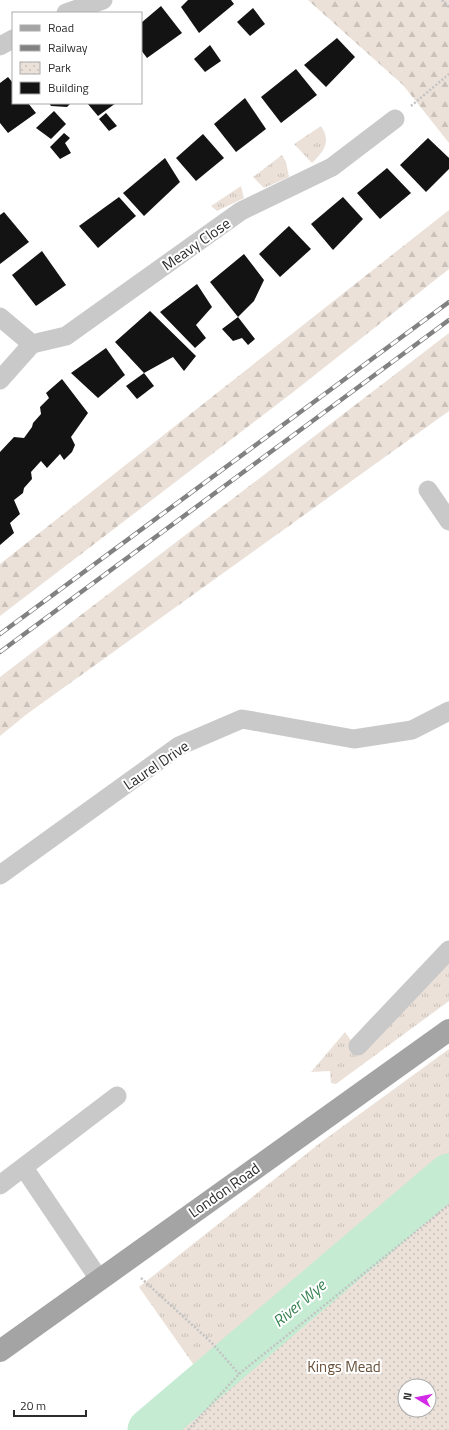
<svg xmlns="http://www.w3.org/2000/svg" width="449" height="1430" viewBox="0 0 449 1430" font-family="'Titillium Web',sans-serif">
	<defs>
		<pattern id="grass-tufts" width="24" height="20" patternUnits="userSpaceOnUse"><rect width="24" height="20" fill="#ebe1d9"/><path d="M3 7l-1-3M5 7V3M7 7l1-3M15 17l-1-3M17 17v-4M19 17l1-3" fill="none" stroke="#cac1ba"/></pattern>
		<pattern id="forest-firs" width="22" height="20" patternUnits="userSpaceOnUse"><rect width="22" height="20" fill="#ebe1d9"/><path d="M5 1l3.5 6h-7zM16 11l3.5 6h-7z" fill="#cac1ba"/></pattern>
		<pattern id="park-dots" width="8" height="8" patternUnits="userSpaceOnUse"><rect width="8" height="8" fill="#ebe1d9"/><path d="M2 2h.1M6 6h.1" fill="none" stroke="#cac1ba" stroke-width="1.8" stroke-linecap="round"/></pattern>
	</defs>
	<rect width="100%" height="100%" fill="#fff"/>
	<g fill="url(#grass-tufts)">
		<path d="M321,126C332,142 323,152 312,163L294,144Z"/>
		<polygon points="282,155 286,162 289,177 264,188 253,177"/>
		<polygon points="241,186 244,198 217,211 211,206"/>
		<polygon points="449,954 449,1001 336,1084 331,1083 330,1071 311,1072 345,1032 358,1050"/>
		<polygon points="449,1049 449,1155 198,1371 139,1287 320,1143"/>
	</g>
	<g fill="url(#forest-firs)">
		<polygon points="308,0 449,0 449,143 403,85"/>
		<polygon points="449,210 449,269 292,393 0,616 0,564"/>
		<polygon points="449,333 449,411 27,714 0,736 0,677"/>
	</g>
	<path fill="url(#park-dots)" fill-rule="evenodd" d="M449,1191V1430H173ZM405,1386H429V1410H405Z"/>
	<g fill="none" stroke-linecap="round" stroke-linejoin="round">
		<polyline stroke="#c5ebd2" stroke-width="43" points="149,1430 449,1175"/>
	</g>
	<g fill="#131313">
		<polygon points="188,0 231,0 234,4 199,33 181,7"/>
		<polygon points="161,6 182,33 147,58 141,50 141,23"/>
		<polygon points="253,8 265,24 250,36 237,22"/>
		<polygon points="337,38 355,57 326,87 304,65"/>
		<polygon points="210,45 221,61 205,72 194,59"/>
		<polygon points="296,69 317,95 281,123 261,97"/>
		<polygon points="8,77 13,83 13,103 28,103 36,113 8,133 0,123 0,83"/>
		<polygon points="245,98 266,129 236,152 214,124"/>
		<polygon points="49,103 71,103 67,107 51,106"/>
		<polygon points="87,103 116,103 98,116"/>
		<polygon points="54,111 66,124 51,139 36,128"/>
		<polygon points="106,113 117,126 109,131 99,119"/>
		<polygon points="64,133 70,138 65,143 71,153 60,159 50,147"/>
		<polygon points="203,134 224,158 196,181 176,158"/>
		<polygon points="428,138 449,158 449,169 426,192 400,165"/>
		<polygon points="165,158 180,182 144,216 123,193"/>
		<polygon points="387,168 411,193 380,219 357,193"/>
		<polygon points="119,197 136,216 98,248 79,226"/>
		<polygon points="343,197 363,219 333,250 311,224"/>
		<polygon points="4,212 29,242 0,264 0,215"/>
		<polygon points="289,226 311,249 280,277 259,254"/>
		<polygon points="42,251 66,285 36,306 12,275"/>
		<polygon points="244,254 264,280 254,301 238,317 255,339 248,345 242,338 233,341 222,329 238,317 210,282"/>
		<polygon points="197,284 212,307 196,325 206,338 195,348 160,312"/>
		<polygon points="150,311 196,356 184,371 173,357 144,373 115,342"/>
		<polygon points="106,348 125,375 98,398 71,373"/>
		<polygon points="144,373 154,386 137,399 126,386"/>
		<polygon points="62,379 88,413 71,437 75,445 72,452 64,460 60,454 47,468 41,461 31,472 32,479 24,488 23,493 14,500 20,514 10,523 14,533 0,545 0,452 14,437 24,438 32,427 33,423 41,414 40,407 49,398 46,393"/>
	</g>
	<g fill="none" stroke-linecap="round" stroke-linejoin="round">
		<g stroke="#c3c3c3" stroke-width="2.5" stroke-dasharray="2 2" stroke-linecap="butt">
			<polyline points="442,0 449,7"/>
			<polyline points="411,106 449,74"/>
			<polyline points="141,1278 211,1342 239,1374"/>
			<polyline points="188,1430 239,1374 449,1205"/>
		</g>
		<g stroke="#c9c9c9" stroke-width="19">
			<polyline points="66,13 103,0"/>
			<polyline points="0,46 13,39"/>
			<polyline points="0,317 32,344 66,336 241,211 332,167 395,119"/>
			<polyline points="0,380 32,344"/>
			<polyline points="428,490 449,521"/>
			<polyline points="0,875 179,746 242,719 354,739 412,730 449,711"/>
			<polyline points="358,1046 449,950"/>
			<polyline points="24,1168 99,1279"/>
			<polyline points="0,1185 117,1096"/>
		</g>
		<polyline stroke="#a4a4a4" stroke-width="22" points="0,1351 449,1030"/>
		<defs>
			<g id="rail">
				<polyline points="0,634 449,302"/>
				<polyline points="0,652 449,320"/>
			</g>
		</defs>
		<use href="#rail" stroke="#818181" stroke-width="4.5"/>
		<use href="#rail" stroke="#fff" stroke-width="3" stroke-dasharray="9" stroke-linecap="butt"/>
	</g>
	<g text-anchor="middle" dominant-baseline="central" stroke-width="4" stroke-linejoin="round" paint-order="stroke">
		<g font-size="15" fill="#2c2c2c" stroke="#fff">
			<text transform="translate(196 244) rotate(-35)">Meavy Close</text>
			<text transform="translate(156 765) rotate(-34)">Laurel Drive</text>
			<text transform="translate(224 1190) rotate(-35)">London Road</text>
		</g>
		<g font-size="15" fill="#68503a" stroke="#fff">
			<text x="344" y="1366">Kings Mead</text>
		</g>
		<g font-size="16" font-style="italic" fill="#368250" stroke="#fff">
			<text transform="translate(299 1303) rotate(-40)">River Wye</text>
		</g>
	</g>
	<rect x="12" y="12" width="130" height="92" fill="#ffffff" stroke="#ababab"/>
	<rect x="20" y="25" width="20" height="6" fill="#a4a4a4" stroke="#ababab"/>
	<text x="48" y="32" font-size="12" fill="#2c2c2c">Road</text>
	<rect x="20" y="45" width="20" height="6" fill="#818181" stroke="#ababab"/>
	<text x="48" y="52" font-size="12" fill="#2c2c2c">Railway</text>
	<rect x="20" y="62" width="20" height="12" fill="url(#park-dots)" stroke="#ababab"/>
	<text x="48" y="72" font-size="12" fill="#2c2c2c">Park</text>
	<rect x="20" y="82" width="20" height="12" fill="#131313" stroke="#ababab"/>
	<text x="48" y="92" font-size="12" fill="#2c2c2c">Building</text>
	<g transform="translate(417 1398) rotate(280)"><circle r="19" fill="#ffffff" stroke="#ababab"/>
	<path d="M0-3L7 15L0 10L-7 15Z" fill="#d22ae7"/>
	<text y="-6" font-size="11" font-weight="bold" text-anchor="middle" fill="#2c2c2c">N</text>
	</g>
	<path d="M14 1410v6h72v-6" fill="none" stroke="#2c2c2c" stroke-width="2"/>
	<text x="20" y="1410" font-size="12" fill="#2c2c2c" stroke="#ffffff" stroke-width="3" paint-order="stroke">20 m</text>
</svg>
